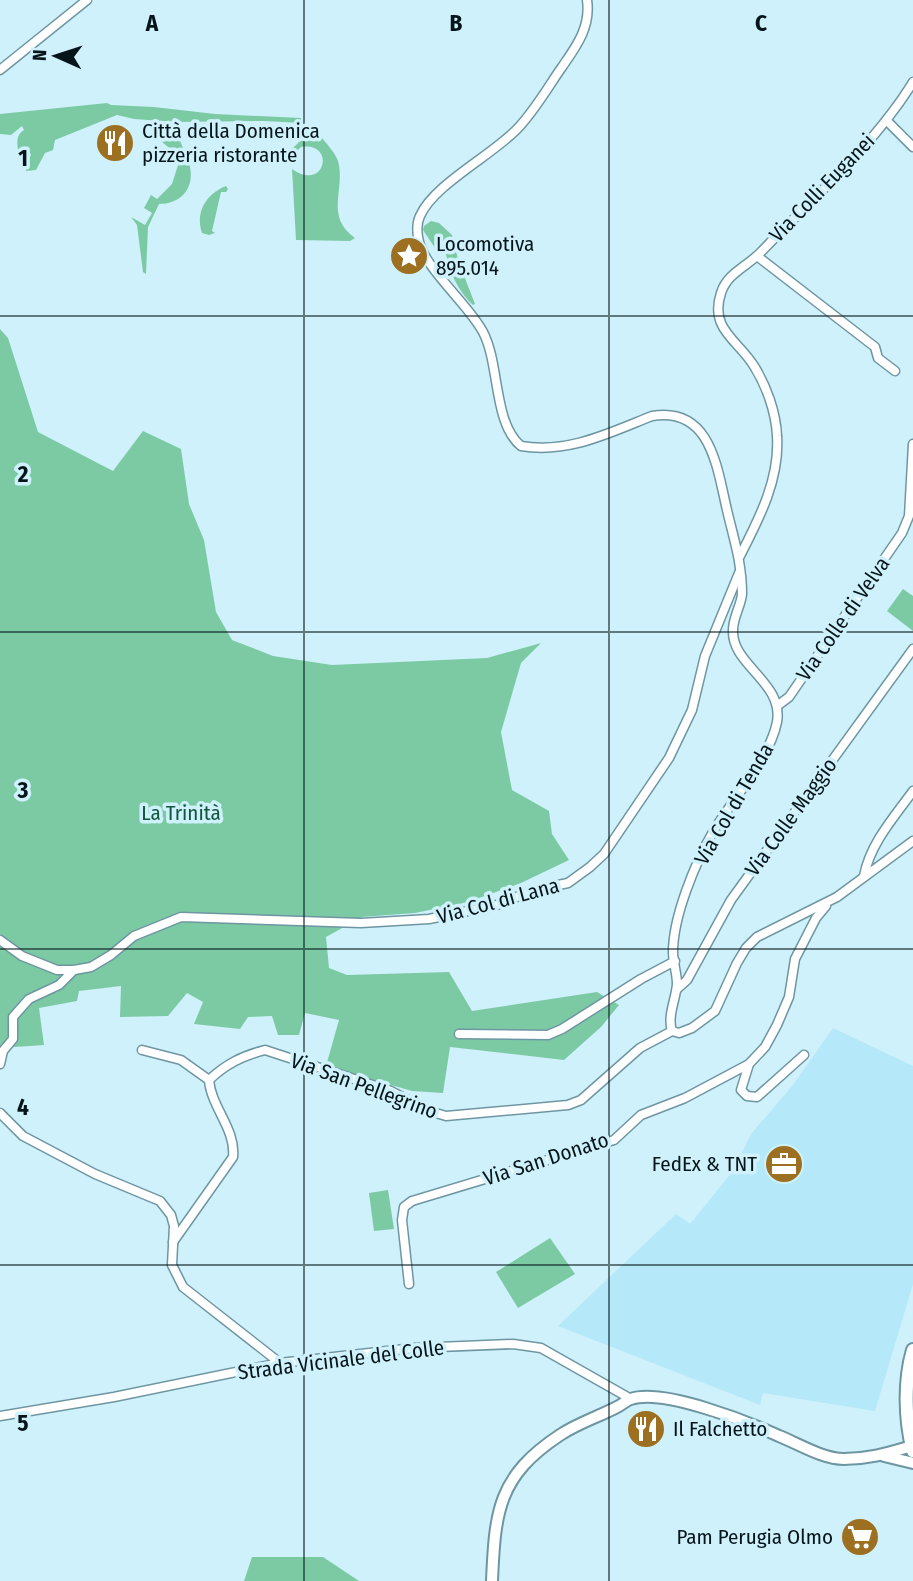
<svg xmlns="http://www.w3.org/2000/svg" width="913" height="1581" viewBox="0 0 913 1581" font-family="'Fira Sans Condensed',sans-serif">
	<rect width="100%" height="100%" fill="#cff1fb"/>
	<polygon fill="#b5e8f8" points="833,1028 913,1066 913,1284 875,1411 763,1393 760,1405 558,1326 676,1214 690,1224 733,1171 751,1134 793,1085"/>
	<g fill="#7ccaa4">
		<path d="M107,103L111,105L154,107L215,114L301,118V123L264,121L176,122L134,119L117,115L55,140L53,150L45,153L36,170L26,171L27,162L31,155L29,151H18C17,142 16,135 24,130L22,126L11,135L0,134V114Z"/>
		<path d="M316,137L322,138C328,145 335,153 338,161C346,189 324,216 355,238L350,241L296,240L292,169C326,193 336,141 301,147L297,151L293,148L300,141Z"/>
		<path d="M179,138C182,146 185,153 188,160C197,184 184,204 159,204L148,227L146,274L143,272L137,225L131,217L145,225L152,213L144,208L151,195L157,199L172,184L179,162L171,156L173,151L162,142Z"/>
		<path d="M226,186L228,189L226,192H221L212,231L215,233L209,235L202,233C195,212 206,194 226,186Z"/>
		<path d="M431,221L439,223L452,235L459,263L475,304L473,305C463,297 453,279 449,266C446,259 448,255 443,250L435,248L423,230L424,226Z"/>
		<polygon points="0,329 8,338 38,432 113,471 143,431 181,449 189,504 204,540 216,612 232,640 273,656 332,665 487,658 541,643 521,663 501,732 512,790 549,811 552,834 569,860 521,883 468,902 415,913 362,917 326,937 329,968 347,975 449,972 472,1011 597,992 619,1005 601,1027 564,1060 450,1047 443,1093 412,1091 326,1066 339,1020 305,1013 299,1035 278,1035 272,1016 248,1017 240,1029 194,1024 203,1002 187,993 168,1016 120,1017 121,986 79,991 77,1001 39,1008 44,1045 0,1048"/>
		<polygon points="903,589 913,596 913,631 887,611"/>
		<polygon points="388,1190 394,1229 374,1231 369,1193"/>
		<polygon points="550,1238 575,1274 518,1308 496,1272"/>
		<polygon points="252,1557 323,1557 359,1581 244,1581"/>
	</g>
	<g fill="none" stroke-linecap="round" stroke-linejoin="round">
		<defs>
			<g id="minor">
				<path d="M587,0C591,27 576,47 562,67C548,87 535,110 518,128C493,155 434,184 420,216C417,222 417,230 418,237C422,267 468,303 483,332C500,364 493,423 521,446C568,454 609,433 652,416C711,406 717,468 727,510C734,540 742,563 742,594C741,606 733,617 733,630C731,665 784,682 777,722C770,758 732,800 713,832C695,863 673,917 673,952C673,963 677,973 677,984C676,999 667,1016 672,1031L679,1033L692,1028L715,1011L737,963L746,948L757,937L837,897L913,841"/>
				<polyline points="0,70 87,0"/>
				<polyline points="887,121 913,147"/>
				<polyline points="757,256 875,347 878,358 895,371"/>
				<path d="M740,556C759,519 780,479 777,436C776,412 766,385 754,366C738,340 709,329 721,293C727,273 748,266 761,252C812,199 876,143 913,82"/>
				<polyline points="777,706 789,697 902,533 909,516 913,444"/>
				<path d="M864,876C870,844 894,817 913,791"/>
				<polyline points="0,940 22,956 57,970 74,970 91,967 111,955 134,936 181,917 361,923 429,919 497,905 534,890 568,883 590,867 604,854 669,758 692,710 705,656 739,573"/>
				<polyline points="677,989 687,980 731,900 913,649"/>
				<polyline points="459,1034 548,1035 562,1029 641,979 675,961"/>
				<polyline points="142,1050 181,1060 209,1080"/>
				<polyline points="0,1064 3,1051 13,1039 13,1017 29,999 59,985 74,970"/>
				<polyline points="749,1064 741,1090 747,1096 757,1097 804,1055"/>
				<polyline points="0,1113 23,1136 95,1174 160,1201 171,1215 174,1226 172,1265 183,1287 280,1363"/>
				<path d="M173,1242L233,1157C236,1129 211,1107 209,1080C226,1064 242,1056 265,1050L391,1091L429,1111L446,1116L568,1105L581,1100L640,1048L672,1031"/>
				<polyline points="409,1284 402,1220 404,1207 412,1201 614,1140 641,1115 685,1098 749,1064 765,1047 777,1025 789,997 795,959 816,918 826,906"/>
				<polyline points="0,1416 114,1397 280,1363 414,1348 513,1344 541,1348 631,1399"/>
			</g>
			<g id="tertiary">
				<polyline points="884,1456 913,1463"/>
				<path d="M492,1581C495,1511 498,1476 560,1435C578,1423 598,1417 617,1407C622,1405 626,1400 631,1399C663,1388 748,1422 779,1436C799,1444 823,1459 844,1459C870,1459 888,1453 912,1446"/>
			</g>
			<path id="secondary" d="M913,1350C904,1381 905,1419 913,1451"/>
		</defs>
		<use href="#minor" stroke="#6e96a2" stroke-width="11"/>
		<use href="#tertiary" stroke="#6e96a2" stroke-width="14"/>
		<use href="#secondary" stroke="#6e96a2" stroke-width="16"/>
		<use href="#minor" stroke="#fff" stroke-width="8"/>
		<use href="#tertiary" stroke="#fff" stroke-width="10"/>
		<use href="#secondary" stroke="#fff" stroke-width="12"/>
	</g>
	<path fill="none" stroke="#06151a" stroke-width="2" stroke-opacity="0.55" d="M304,0V1581M609,0V1581M0,316H913M0,632H913M0,949H913M0,1265H913"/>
	<defs>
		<symbol id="restaurant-disc" viewBox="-11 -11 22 22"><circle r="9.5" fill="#9c7020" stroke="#cff1fb"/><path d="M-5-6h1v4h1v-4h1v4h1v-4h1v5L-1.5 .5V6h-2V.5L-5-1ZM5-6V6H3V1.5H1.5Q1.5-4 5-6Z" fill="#fff"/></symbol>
		<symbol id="sight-disc" viewBox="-11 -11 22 22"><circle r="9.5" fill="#9c7020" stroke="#cff1fb"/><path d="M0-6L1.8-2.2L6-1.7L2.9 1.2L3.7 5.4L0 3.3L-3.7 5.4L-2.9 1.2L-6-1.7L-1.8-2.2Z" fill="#fff"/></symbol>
		<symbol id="office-disc" viewBox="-11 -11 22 22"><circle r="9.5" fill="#9c7020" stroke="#cff1fb"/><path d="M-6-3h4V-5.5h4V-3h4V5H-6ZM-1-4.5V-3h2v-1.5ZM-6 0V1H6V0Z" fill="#fff"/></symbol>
		<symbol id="supermarket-disc" viewBox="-11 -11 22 22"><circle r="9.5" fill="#9c7020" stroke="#cff1fb"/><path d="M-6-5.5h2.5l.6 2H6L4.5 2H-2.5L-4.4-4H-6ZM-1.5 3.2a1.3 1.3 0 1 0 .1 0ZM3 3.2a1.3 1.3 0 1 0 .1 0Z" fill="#fff"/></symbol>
	</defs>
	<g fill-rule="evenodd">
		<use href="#restaurant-disc" x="93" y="121" width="44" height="44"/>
		<use href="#sight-disc" x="387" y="234" width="44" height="44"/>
		<use href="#office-disc" x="762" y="1142" width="44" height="44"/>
		<use href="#restaurant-disc" x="624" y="1407" width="44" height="44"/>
		<use href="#supermarket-disc" x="838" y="1515" width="44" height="44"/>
	</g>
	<g text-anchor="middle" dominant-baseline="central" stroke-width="7" stroke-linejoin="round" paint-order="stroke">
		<g font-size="21" fill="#06151a" stroke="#cff1fb" text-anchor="start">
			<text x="142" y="131">Città della Domenica<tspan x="142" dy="24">pizzeria ristorante</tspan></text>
			<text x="436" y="244">Locomotiva<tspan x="436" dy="24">895.014</tspan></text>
			<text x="757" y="1164" text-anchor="end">FedEx &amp; TNT</text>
			<text x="673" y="1429">Il Falchetto</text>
			<text x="833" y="1537" text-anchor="end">Pam Perugia Olmo</text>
		</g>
		<g font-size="21" fill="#06151a" stroke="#cff1fb">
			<text transform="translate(822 188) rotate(-46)">Via Colli Euganei</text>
			<text transform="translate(843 619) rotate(-55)">Via Colle di Velva</text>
			<text transform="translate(734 804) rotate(-60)">Via Col di Tenda</text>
			<text transform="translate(791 817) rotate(-54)">Via Colle Maggio</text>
			<text transform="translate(498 901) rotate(-15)">Via Col di Lana</text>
			<text transform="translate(364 1086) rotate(20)">Via San Pellegrino</text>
			<text transform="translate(546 1159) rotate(-18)">Via San Donato</text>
			<text transform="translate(341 1360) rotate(-7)">Strada Vicinale del Colle</text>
		</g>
		<g font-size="21" fill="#12573c" stroke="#cff1fb">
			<text x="181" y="813">La Trinità</text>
		</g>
	</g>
	<g font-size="23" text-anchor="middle" font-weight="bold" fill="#06151a" stroke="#cff1fb" stroke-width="7" stroke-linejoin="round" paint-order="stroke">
		<text x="152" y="31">A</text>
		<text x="456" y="31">B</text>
		<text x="761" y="31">C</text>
		<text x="23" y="166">1</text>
		<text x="23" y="482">2</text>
		<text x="23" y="798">3</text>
		<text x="23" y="1115">4</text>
		<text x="23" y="1431">5</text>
	</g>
	<g transform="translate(56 56) rotate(273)" stroke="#cff1fb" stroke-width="5" paint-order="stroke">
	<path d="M0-5L12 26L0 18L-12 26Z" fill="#06151a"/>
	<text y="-10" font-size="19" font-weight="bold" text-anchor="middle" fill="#06151a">N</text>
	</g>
</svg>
